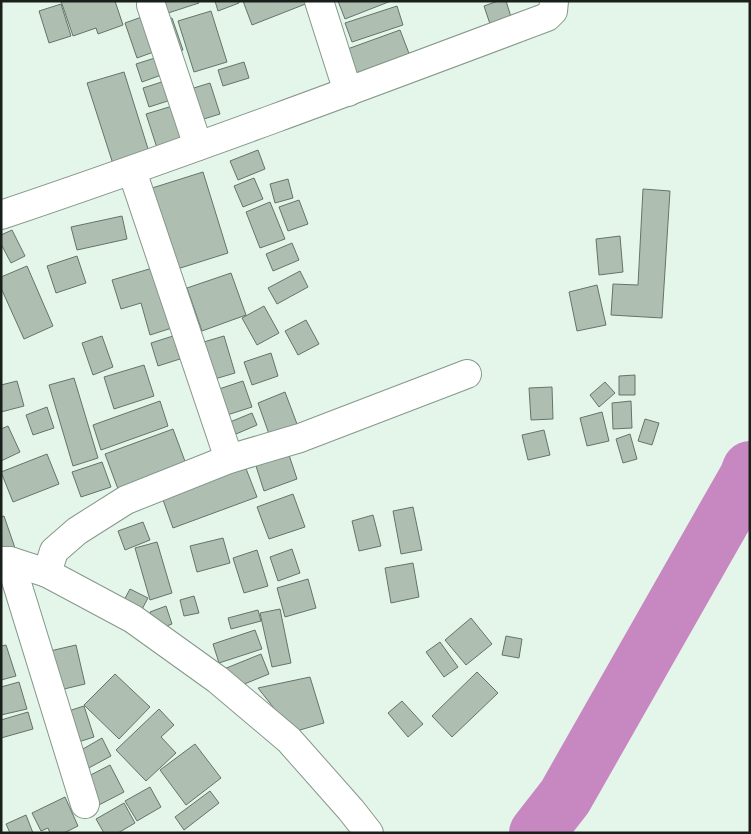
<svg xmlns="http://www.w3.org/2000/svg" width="751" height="834" viewBox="0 0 751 834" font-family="'IBM Plex Serif',serif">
	<rect width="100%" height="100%" fill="#e4f6e9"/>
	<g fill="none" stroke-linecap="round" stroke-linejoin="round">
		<polyline stroke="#c788c2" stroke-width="56" points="537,833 565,797 747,477 750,469"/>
	</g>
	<g fill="#aebfb2" stroke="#647469">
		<polygon points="61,1 115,1 123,25 98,34 96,28 73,36"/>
		<polygon points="161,1 198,1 199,3 165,14"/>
		<polygon points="215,1 239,1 239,3 218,11"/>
		<polygon points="243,1 308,1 308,3 252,25"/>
		<polygon points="338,1 391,1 345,19"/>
		<polygon points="498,1 506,1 512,20 491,27 484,6"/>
		<polygon points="61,4 71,36 49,43 39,11"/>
		<polygon points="397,6 403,25 352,42 345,23"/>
		<polygon points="211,11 227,62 194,72 178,21"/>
		<polygon points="150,14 162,49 137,58 125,23"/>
		<polygon points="172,18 183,50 171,54 159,22"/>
		<polygon points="400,30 410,56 352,77 342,51"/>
		<polygon points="158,57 164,74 142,82 136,64"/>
		<polygon points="244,62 249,78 223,86 218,70"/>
		<polygon points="124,72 149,152 113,164 87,83"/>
		<polygon points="171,79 177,98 149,107 143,88"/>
		<polygon points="210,83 220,114 194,122 184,91"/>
		<polygon points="179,104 189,139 157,148 146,114"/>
		<polygon points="258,150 265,169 238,180 230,161"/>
		<polygon points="203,172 228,253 174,270 149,189"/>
		<polygon points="254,178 263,199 243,207 234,186"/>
		<polygon points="288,179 293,198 275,203 270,184"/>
		<polygon points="643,189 670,191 662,318 611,315 613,284 638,285"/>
		<polygon points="299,200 308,224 288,231 279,207"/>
		<polygon points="270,202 285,239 260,248 246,212"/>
		<polygon points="122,216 127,239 77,250 71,227"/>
		<polygon points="12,230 25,256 11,263 1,244 1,235"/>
		<polygon points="620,236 623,272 599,275 596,239"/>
		<polygon points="292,243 299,260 273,271 266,254"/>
		<polygon points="77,256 86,283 56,293 47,266"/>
		<polygon points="27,266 53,326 24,339 1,288 1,277"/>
		<polygon points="156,267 175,327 150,335 141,303 121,309 112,280"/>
		<polygon points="300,271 308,287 277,304 268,288"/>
		<polygon points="231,273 246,315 202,331 187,288"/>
		<polygon points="597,285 606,325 577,331 569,292"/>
		<polygon points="264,306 279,333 257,345 242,318"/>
		<polygon points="306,320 319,344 298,355 285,331"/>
		<polygon points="102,336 113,367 93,375 82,343"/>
		<polygon points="173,336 180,359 158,366 151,343"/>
		<polygon points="224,336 235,373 208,381 197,344"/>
		<polygon points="271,353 278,376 252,385 244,362"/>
		<polygon points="144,365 154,396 114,409 104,377"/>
		<polygon points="635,375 635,395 619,395 619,376"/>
		<polygon points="74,378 98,458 73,466 49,385"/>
		<polygon points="17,381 24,406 1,412 1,385"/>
		<polygon points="243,381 252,407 221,417 213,391"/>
		<polygon points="605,382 615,393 599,407 590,395"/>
		<polygon points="552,387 553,419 531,420 529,388"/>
		<polygon points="285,392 297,424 269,434 258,403"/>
		<polygon points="160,401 168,426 101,450 93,425"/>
		<polygon points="631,401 632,428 613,429 612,403"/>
		<polygon points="47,407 54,428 33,435 26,415"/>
		<polygon points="602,412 609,441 587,446 580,418"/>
		<polygon points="252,413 257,425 236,434 230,422"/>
		<polygon points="645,419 659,423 652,445 638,441"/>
		<polygon points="8,426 20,452 1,461 1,429"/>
		<polygon points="173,429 186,464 118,489 105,454"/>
		<polygon points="544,430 550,455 528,460 522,435"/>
		<polygon points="630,434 637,459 623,463 616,439"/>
		<polygon points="47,454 59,484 13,502 1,472"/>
		<polygon points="289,455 297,479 264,491 256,466"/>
		<polygon points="102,462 111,487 81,497 72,472"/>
		<polygon points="245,466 257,497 173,528 162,497"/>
		<polygon points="293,494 305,527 269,539 257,507"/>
		<polygon points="413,507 422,550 401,554 393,511"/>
		<polygon points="373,515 381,546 359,551 352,521"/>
		<polygon points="4,516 15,548 1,553 1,517"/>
		<polygon points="143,522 150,540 125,550 118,531"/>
		<polygon points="223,538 230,563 197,572 190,546"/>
		<polygon points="157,542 172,593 150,600 135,548"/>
		<polygon points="292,549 300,573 278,581 270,557"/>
		<polygon points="257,550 268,586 244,593 233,558"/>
		<polygon points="413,563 419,597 391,603 385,568"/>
		<polygon points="308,579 316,608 285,617 277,588"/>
		<polygon points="130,589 148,598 140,613 122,604"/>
		<polygon points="194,596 199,613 184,616 180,600"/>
		<polygon points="166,606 172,624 156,630 150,612"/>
		<polygon points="280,609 291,663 272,667 260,613"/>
		<polygon points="258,610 261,621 231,629 228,618"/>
		<polygon points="471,618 492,644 466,665 445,640"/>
		<polygon points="255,630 262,649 219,663 213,644"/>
		<polygon points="506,636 522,639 519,658 502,655"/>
		<polygon points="440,642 458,667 444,677 426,652"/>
		<polygon points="6,645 16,676 1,680 1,646"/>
		<polygon points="76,645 85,684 60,690 50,651"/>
		<polygon points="261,654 269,674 232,689 224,669"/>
		<polygon points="477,672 498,693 452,737 432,716"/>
		<polygon points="115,674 150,707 119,739 84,705"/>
		<polygon points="310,677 324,723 293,732 258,688"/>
		<polygon points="19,682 27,709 1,715 1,687"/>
		<polygon points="402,701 423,724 408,737 388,713"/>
		<polygon points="84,706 94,737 69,745 59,714"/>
		<polygon points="159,709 174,725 161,737 176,753 146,781 116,750"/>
		<polygon points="28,712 33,729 1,738 1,720"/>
		<polygon points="102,738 111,756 85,770 76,753"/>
		<polygon points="195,744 221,778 186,805 160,770"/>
		<polygon points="110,765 124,792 97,806 83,779"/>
		<polygon points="150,787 161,807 137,821 125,801"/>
		<polygon points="210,791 219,803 184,830 175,817"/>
		<polygon points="65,797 78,826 64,833 50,833 48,828 41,831 32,813"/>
		<polygon points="124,803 135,823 118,833 104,833 96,819"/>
		<polygon points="26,815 33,833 10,833 6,824"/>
	</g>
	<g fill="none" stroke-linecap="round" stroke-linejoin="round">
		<defs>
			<g id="minor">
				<polyline points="319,1 348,92"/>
				<polyline points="151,5 198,146"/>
				<polyline points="132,171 229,459"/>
				<path d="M1,215C185,153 366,85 547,17L553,11L554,1"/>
				<polyline points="10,561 85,804"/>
				<polyline points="47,573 54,551 77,531 126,500 229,459 300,438 467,374"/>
			</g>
			<polyline id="trunk" points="1,561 10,561 47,573 133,619 218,680 289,740 351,810 369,833"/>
		</defs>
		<use href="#minor" stroke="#86978b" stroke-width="30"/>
		<use href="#trunk" stroke="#86978b" stroke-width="30"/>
		<use href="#minor" stroke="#fff" stroke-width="28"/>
		<use href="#trunk" stroke="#fff" stroke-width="28"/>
	</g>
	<rect width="751" height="834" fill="none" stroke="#19201b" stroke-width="5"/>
</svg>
